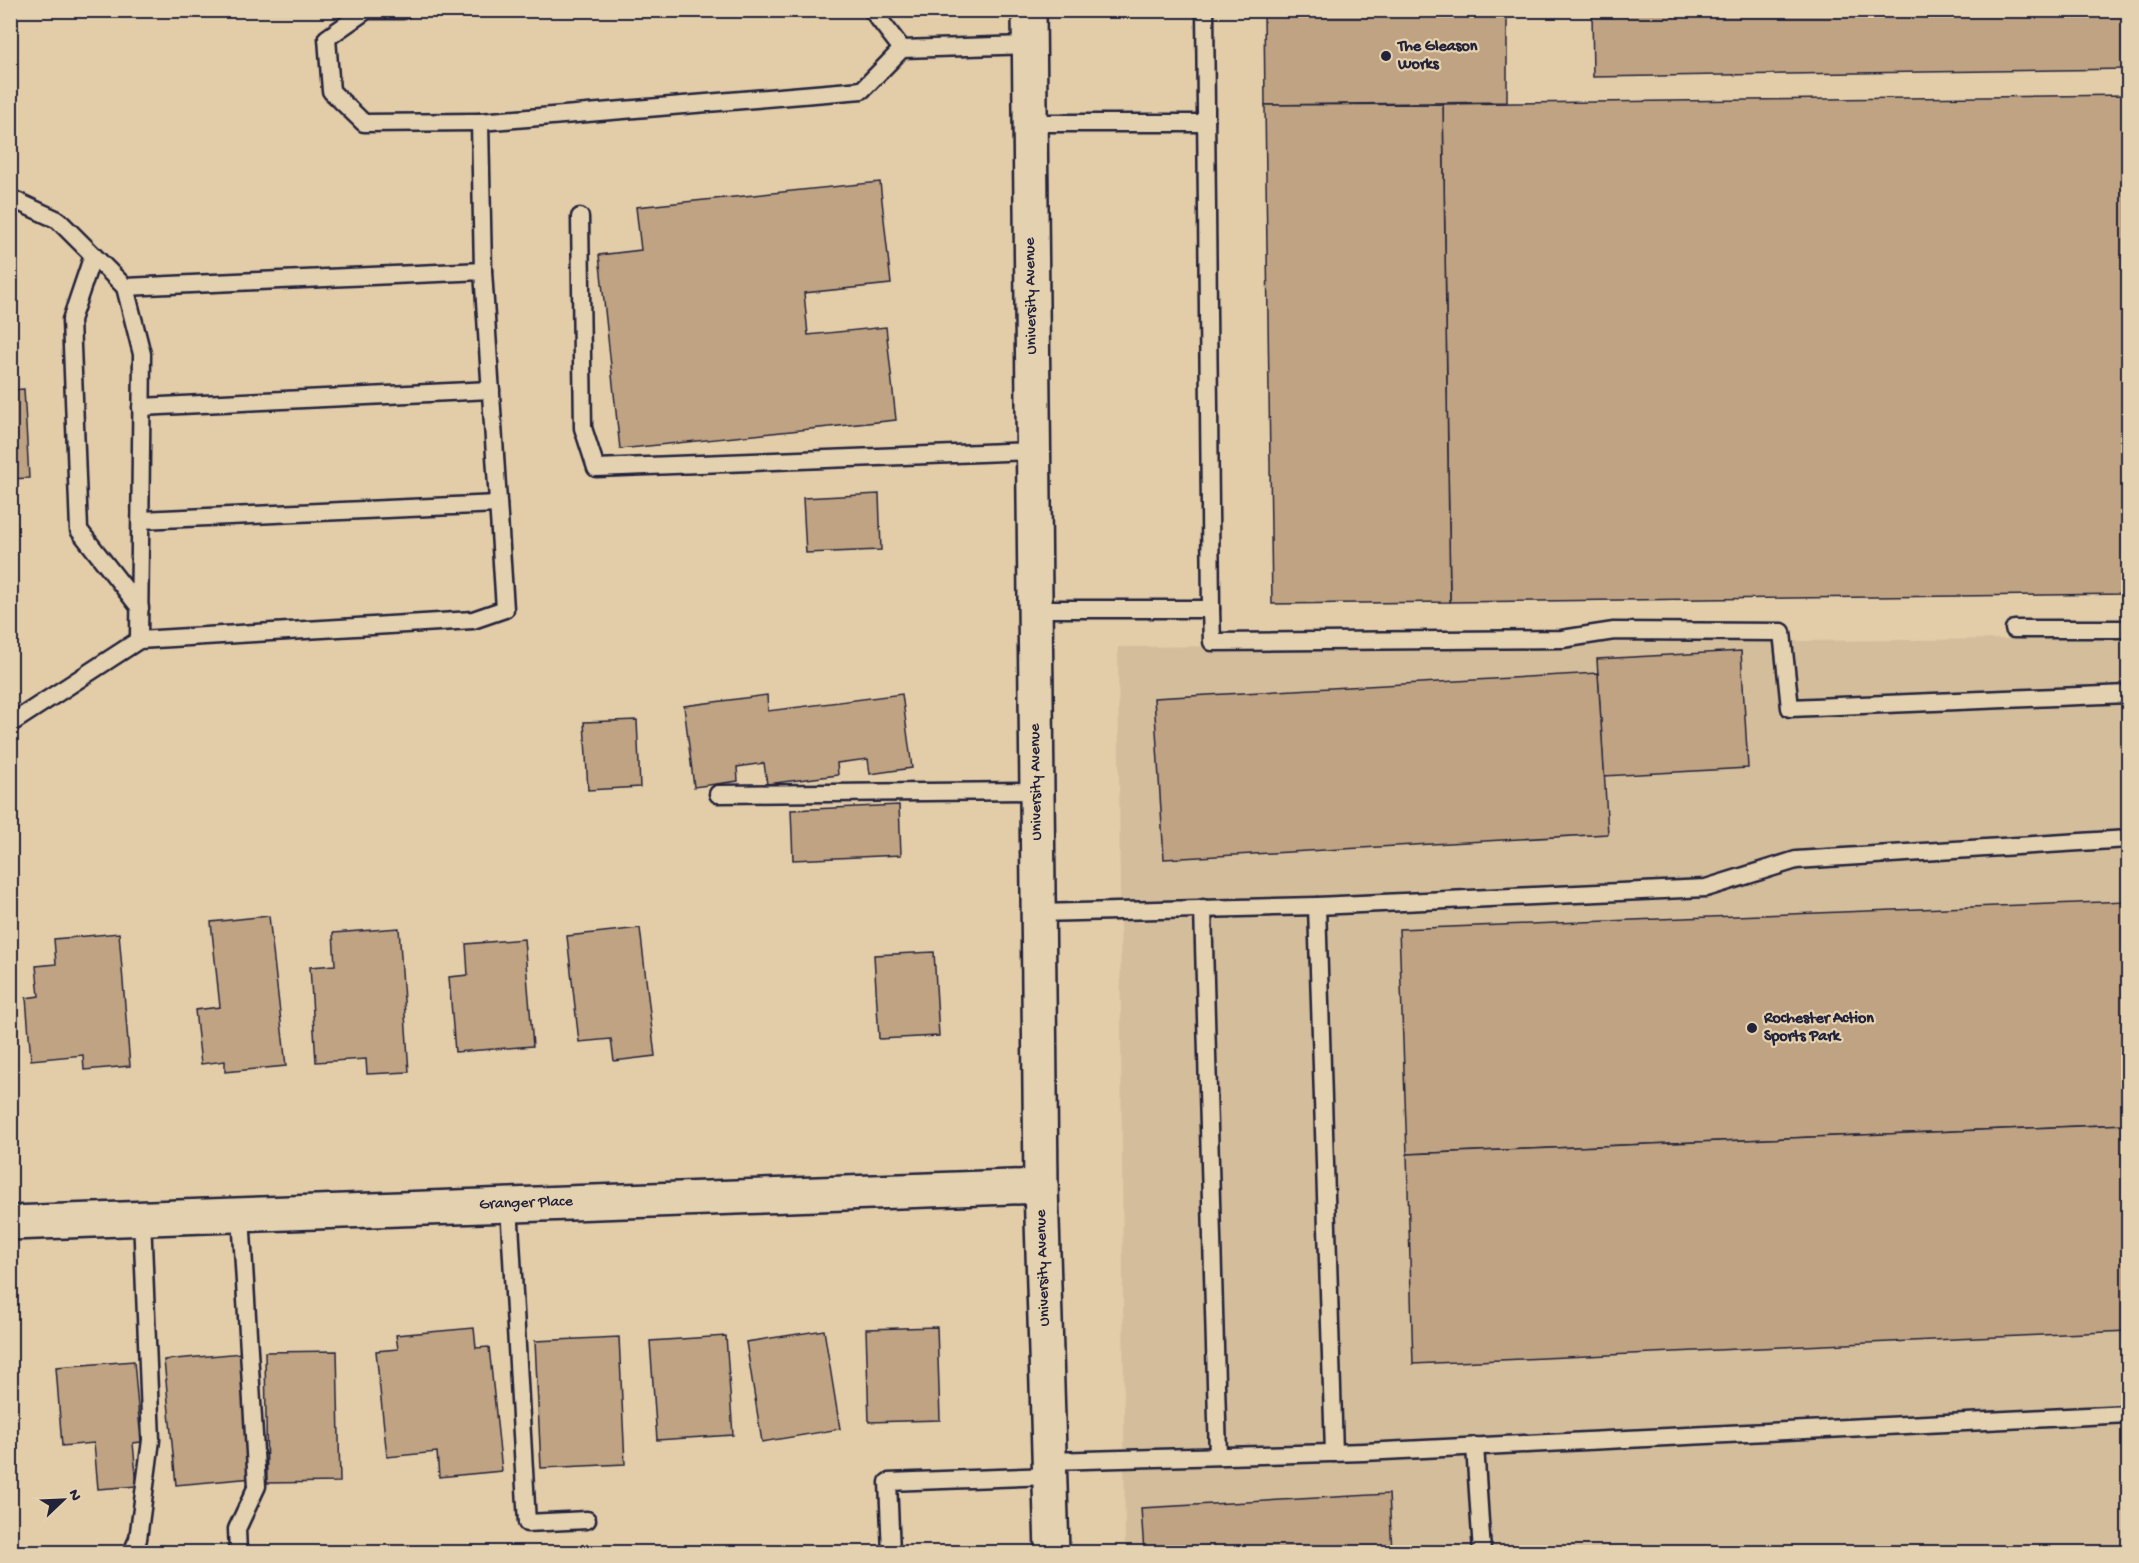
<svg xmlns="http://www.w3.org/2000/svg" width="2139" height="1563" viewBox="0 0 2139 1563" font-family="'Gochi Hand',sans-serif">
	<rect width="100%" height="100%" fill="#e3cda9"/>
	<filter id="ink" filterUnits="userSpaceOnUse"><feTurbulence type="fractalNoise" baseFrequency=".0167" numOctaves="2"/><feDisplacementMap in="SourceGraphic" scale="12" xChannelSelector="R" yChannelSelector="G"/><feConvolveMatrix kernelMatrix="1 2 1 2 8 2 1 2 1" color-interpolation-filters="sRGB"/></filter>
	<g filter="url(#ink)">
		<polygon fill="#d4bd9b" points="2128,638 2128,1552 1125,1552 1118,647"/>
		<g fill="#bfa382" stroke="#22223b" stroke-width="1.5">
			<polygon points="1264,10 1507,10 1507,102 1265,105"/>
			<polygon points="1592,10 2128,10 2128,69 1593,77"/>
			<polygon points="2128,95 2128,594 1450,602 1443,104"/>
			<polygon points="1443,104 1450,602 1272,604 1265,105"/>
			<polygon points="880,182 891,284 804,293 808,335 886,327 896,420 620,449 599,255 641,250 636,207"/>
			<polygon points="24,389 29,478 10,479 10,390"/>
			<polygon points="879,494 881,550 806,553 803,498"/>
			<polygon points="1741,651 1748,768 1604,776 1597,659"/>
			<polygon points="1598,673 1608,834 1164,859 1154,698"/>
			<polygon points="902,694 912,768 870,774 868,759 837,763 838,775 767,784 764,763 737,767 738,781 694,787 684,706 767,695 768,711"/>
			<polygon points="637,720 640,787 588,790 584,722"/>
			<polygon points="899,805 901,855 793,860 791,810"/>
			<polygon points="2128,901 2128,1124 1407,1154 1399,929"/>
			<polygon points="269,916 286,1066 225,1072 225,1061 201,1064 195,1010 220,1007 211,922"/>
			<polygon points="399,928 409,1072 367,1074 366,1059 316,1062 310,967 335,965 333,933"/>
			<polygon points="640,928 655,1056 614,1061 611,1039 579,1042 567,936"/>
			<polygon points="119,933 130,1066 84,1070 83,1055 31,1060 26,998 39,996 36,966 56,964 54,939"/>
			<polygon points="524,939 533,1046 455,1052 449,977 468,975 466,944"/>
			<polygon points="934,952 939,1036 879,1039 874,955"/>
			<polygon points="2128,1124 2128,1331 1413,1364 1407,1154"/>
			<polygon points="937,1327 940,1420 869,1422 866,1329"/>
			<polygon points="474,1328 476,1348 489,1347 502,1471 439,1477 437,1452 387,1457 376,1351 398,1349 396,1335"/>
			<polygon points="824,1330 840,1429 762,1442 746,1342"/>
			<polygon points="726,1336 733,1435 657,1440 650,1341"/>
			<polygon points="619,1337 625,1464 541,1468 535,1341"/>
			<polygon points="337,1351 340,1482 267,1483 265,1352"/>
			<polygon points="242,1353 253,1478 176,1485 164,1360"/>
			<polygon points="134,1361 141,1442 133,1443 137,1486 98,1489 94,1443 62,1446 56,1367"/>
			<polygon points="1389,1494 1392,1552 1144,1552 1141,1508"/>
		</g>
		<g fill="none" stroke-linecap="round" stroke-linejoin="round">
			<defs>
				<g id="lane">
					<polyline points="364,10 403,10"/>
					<polyline points="872,10 902,49"/>
					<polyline points="1205,10 1211,609"/>
					<polyline points="364,12 327,38 331,91 364,123 480,122"/>
					<polyline points="1030,123 1206,123"/>
					<polyline points="10,198 58,220 125,287 483,271 505,609 473,620 139,640 10,724"/>
					<polyline points="580,217 583,428 596,468 1034,451"/>
					<polyline points="93,255 71,320 79,530 140,608"/>
					<polyline points="483,271 480,122 862,90 902,49 1029,45"/>
					<polyline points="125,287 142,354 139,640"/>
					<polyline points="141,407 491,390"/>
					<polyline points="141,520 498,504"/>
					<polyline points="1035,609 1211,609 1212,642 1562,639 1614,631 1782,632 1790,708 2128,694"/>
					<polyline points="2014,629 2128,629"/>
					<polyline points="718,794 1037,791"/>
					<polyline points="1317,906 1706,888 1796,860 2128,839"/>
					<polyline points="1203,908 1218,1456"/>
					<polyline points="1038,913 1317,906 1334,1453"/>
					<polyline points="509,1205 527,1523 587,1520"/>
					<polyline points="1475,1446 1482,1552"/>
					<polyline points="1050,1461 1364,1452 2128,1414"/>
					<polyline points="132,1552 138,1539 151,1440 142,1218"/>
					<polyline points="238,1552 237,1529 257,1486 241,1215"/>
					<polyline points="891,1552 888,1482 1051,1476"/>
				</g>
				<polyline id="street" points="10,1223 1041,1186"/>
				<polyline id="secondary" points="1029,10 1041,1186 1052,1552"/>
			</defs>
			<use href="#lane" stroke="#22223b" stroke-width="21"/>
			<use href="#street" stroke="#22223b" stroke-width="38"/>
			<use href="#secondary" stroke="#22223b" stroke-width="38"/>
			<use href="#lane" stroke="#e4d1af" stroke-width="16"/>
			<use href="#street" stroke="#e4d1af" stroke-width="33"/>
			<use href="#secondary" stroke="#e4d1af" stroke-width="33"/>
		</g>
	</g>
	<g fill="#22223b" stroke="#e4d1af" stroke-width="2">
		<circle cx="1386" cy="56" r="6"/>
		<circle cx="1752" cy="1028" r="6"/>
	</g>
	<g text-anchor="middle" dominant-baseline="central" stroke-width="4.5" stroke-linejoin="round" paint-order="stroke">
		<g font-size="16" font-weight="bold" fill="#22223b" stroke="#e4d1af" text-anchor="start">
			<text x="1398" y="47">The Gleason<tspan x="1398" dy="18">Works</tspan></text>
			<text x="1764" y="1019">Rochester Action<tspan x="1764" dy="18">Sports Park</tspan></text>
		</g>
		<g font-size="16" fill="#22223b" stroke="#e4d1af">
			<text transform="translate(1032 296) rotate(-91)">University Avenue</text>
			<text transform="translate(1037 782) rotate(-91)">University Avenue</text>
			<text transform="translate(526 1204) rotate(-2)">Granger Place</text>
			<text transform="translate(1044 1268) rotate(-92)">University Avenue</text>
		</g>
	</g>
	<rect width="2139" height="1563" fill="none" stroke="#e4d1af" stroke-width="36"/>
	<rect x="18" y="18" width="2103" height="1527" fill="none" stroke="#22223b" stroke-width="2" filter="url(#ink)"/>
	<g transform="translate(63 1500) rotate(67)" stroke="#e4d1af" stroke-width="4.5" paint-order="stroke">
	<path d="M0-4.5L10 22L0 15L-10 22Z" fill="#22223b"/>
	<text y="-9" font-size="16" font-weight="bold" text-anchor="middle" fill="#22223b">N</text>
	</g>
</svg>
